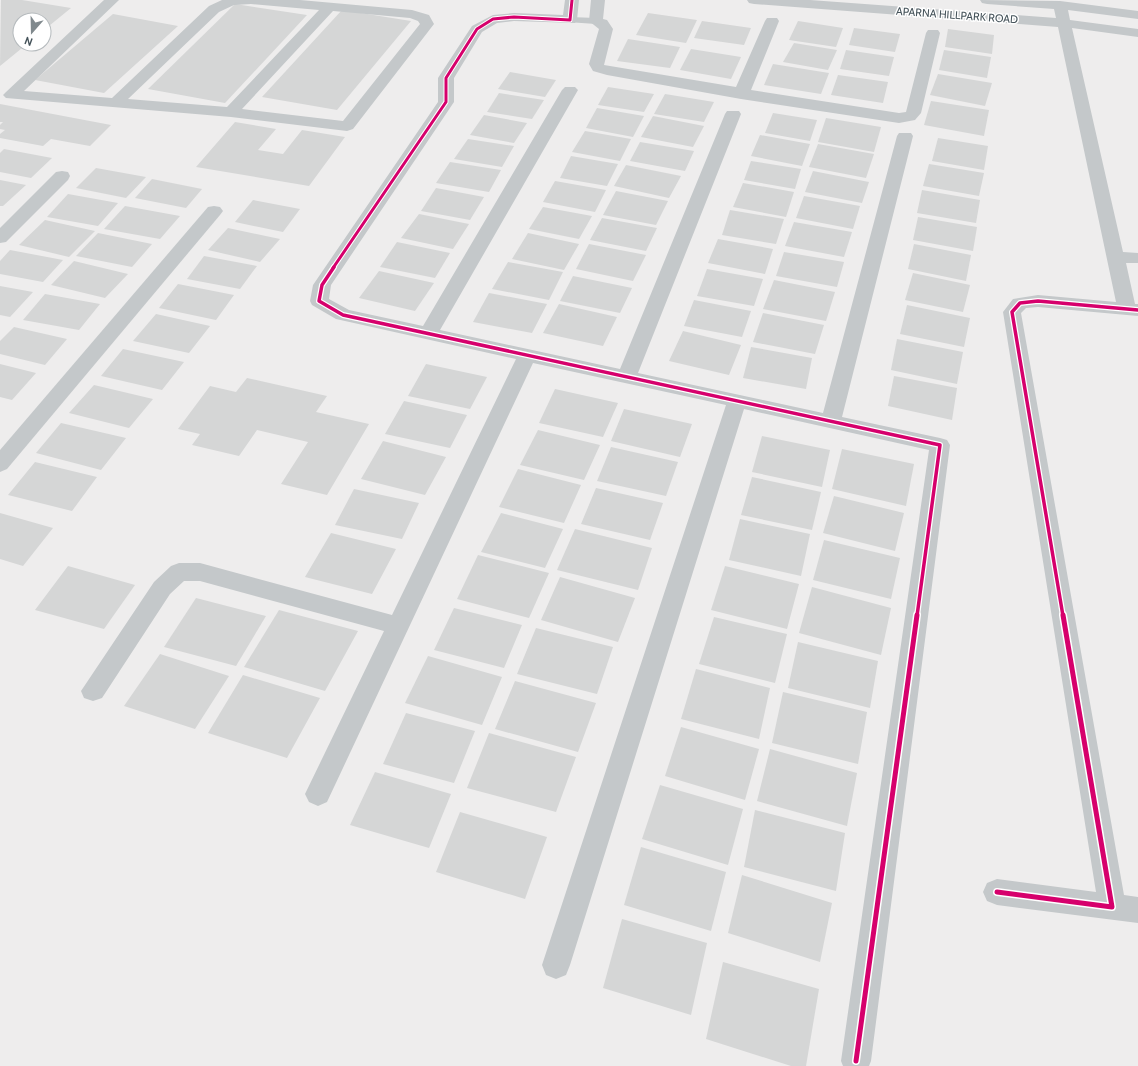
<svg xmlns="http://www.w3.org/2000/svg" width="1138" height="1066" viewBox="0 0 1138 1066" font-family="Cabin,sans-serif">
	<rect width="100%" height="100%" fill="#eeeded"/>
	<g fill="#d5d6d6">
		<polygon points="1,0 22,0 71,8 44,30 44,20 20,20 20,44 27,44 0,66"/>
		<polygon points="235,4 307,15 225,103 148,89"/>
		<polygon points="342,10 411,21 337,110 262,97"/>
		<polygon points="648,13 697,20 686,43 636,35"/>
		<polygon points="113,14 178,26 104,93 35,80"/>
		<polygon points="702,21 751,28 744,45 694,38"/>
		<polygon points="798,21 843,28 836,47 789,40"/>
		<polygon points="854,28 900,34 895,52 849,45"/>
		<polygon points="948,29 994,35 992,54 945,47"/>
		<polygon points="628,39 680,47 670,68 617,61"/>
		<polygon points="794,43 837,50 828,70 783,62"/>
		<polygon points="691,49 741,57 731,79 680,70"/>
		<polygon points="846,50 894,57 889,76 840,69"/>
		<polygon points="944,50 991,57 987,78 939,70"/>
		<polygon points="773,64 829,73 821,94 764,85"/>
		<polygon points="510,72 556,80 545,97 498,89"/>
		<polygon points="938,74 992,83 985,106 930,95"/>
		<polygon points="838,75 888,82 883,103 831,95"/>
		<polygon points="608,87 654,94 644,112 598,105"/>
		<polygon points="499,93 544,100 532,119 487,112"/>
		<polygon points="665,94 714,102 704,122 654,114"/>
		<polygon points="931,101 989,110 984,136 924,125"/>
		<polygon points="0,104 111,125 90,146 51,139 43,146 0,138 0,134 5,130 0,129 0,125 3,122 0,122"/>
		<polygon points="597,108 644,116 633,137 586,128"/>
		<polygon points="773,113 817,120 810,141 765,133"/>
		<polygon points="484,115 527,123 514,143 470,135"/>
		<polygon points="653,116 704,126 693,147 641,137"/>
		<polygon points="826,118 881,127 874,152 818,142"/>
		<polygon points="235,122 276,129 258,150 283,154 302,130 345,137 309,186 196,167"/>
		<polygon points="585,131 631,139 620,161 572,152"/>
		<polygon points="760,135 810,144 802,166 751,156"/>
		<polygon points="938,138 988,146 984,170 932,161"/>
		<polygon points="468,139 514,146 502,167 454,159"/>
		<polygon points="640,142 694,151 685,171 630,161"/>
		<polygon points="818,144 874,154 866,178 809,167"/>
		<polygon points="4,149 52,158 31,178 0,172 0,153"/>
		<polygon points="571,156 618,164 607,186 560,178"/>
		<polygon points="751,161 801,169 795,189 744,180"/>
		<polygon points="450,162 501,170 489,192 436,183"/>
		<polygon points="929,164 984,173 979,196 923,186"/>
		<polygon points="626,165 681,176 669,198 614,186"/>
		<polygon points="96,168 146,177 126,198 76,188"/>
		<polygon points="813,171 869,182 862,203 805,192"/>
		<polygon points="152,179 202,189 186,208 135,198"/>
		<polygon points="0,180 26,185 3,206 0,206"/>
		<polygon points="555,181 606,190 595,212 543,202"/>
		<polygon points="743,183 794,192 786,217 733,207"/>
		<polygon points="436,188 484,197 470,220 421,211"/>
		<polygon points="922,190 980,200 976,223 917,213"/>
		<polygon points="616,191 668,201 656,225 603,215"/>
		<polygon points="68,194 118,203 98,226 47,217"/>
		<polygon points="804,196 860,206 853,229 796,218"/>
		<polygon points="253,200 300,209 283,232 235,222"/>
		<polygon points="125,206 180,216 160,239 104,229"/>
		<polygon points="543,207 592,216 579,239 529,229"/>
		<polygon points="730,210 784,219 776,244 722,235"/>
		<polygon points="419,214 469,224 453,249 401,238"/>
		<polygon points="918,217 977,227 973,251 913,240"/>
		<polygon points="602,218 657,228 646,251 590,240"/>
		<polygon points="45,220 95,231 69,257 19,245"/>
		<polygon points="794,222 852,232 844,257 785,246"/>
		<polygon points="228,228 280,239 260,262 208,250"/>
		<polygon points="98,233 152,244 132,267 76,256"/>
		<polygon points="528,233 579,244 564,270 512,259"/>
		<polygon points="718,239 773,249 765,274 708,263"/>
		<polygon points="397,242 450,253 435,278 380,267"/>
		<polygon points="589,244 646,255 633,281 576,269"/>
		<polygon points="914,244 971,255 966,281 908,269"/>
		<polygon points="10,250 63,260 43,282 0,274 0,261"/>
		<polygon points="784,252 844,262 837,287 776,276"/>
		<polygon points="204,256 257,266 240,289 187,279"/>
		<polygon points="74,261 128,274 105,298 51,285"/>
		<polygon points="508,262 563,272 549,300 492,289"/>
		<polygon points="707,269 763,279 754,306 697,296"/>
		<polygon points="379,271 434,283 415,311 359,298"/>
		<polygon points="913,273 970,285 963,312 905,300"/>
		<polygon points="573,276 632,288 620,313 560,301"/>
		<polygon points="774,280 835,292 826,321 763,309"/>
		<polygon points="178,284 234,295 216,320 159,308"/>
		<polygon points="0,286 33,292 10,317 0,315"/>
		<polygon points="489,293 547,304 532,333 473,322"/>
		<polygon points="45,294 100,304 79,330 23,320"/>
		<polygon points="694,300 751,311 742,337 684,326"/>
		<polygon points="559,304 617,317 603,346 543,333"/>
		<polygon points="907,305 970,318 964,347 900,334"/>
		<polygon points="763,313 824,325 815,354 753,342"/>
		<polygon points="156,314 210,326 189,353 133,341"/>
		<polygon points="14,327 67,339 45,365 0,354 0,341"/>
		<polygon points="683,331 741,345 729,375 669,361"/>
		<polygon points="897,339 963,352 957,384 891,370"/>
		<polygon points="751,347 812,358 806,389 743,378"/>
		<polygon points="123,349 184,362 162,390 101,376"/>
		<polygon points="0,364 36,373 12,400 0,397"/>
		<polygon points="426,364 487,377 470,409 408,396"/>
		<polygon points="894,376 957,388 952,420 888,406"/>
		<polygon points="247,378 327,396 316,412 369,424 327,495 281,484 308,442 257,430 239,456 192,445 200,434 178,429 210,386 236,392"/>
		<polygon points="94,385 153,399 129,428 69,413"/>
		<polygon points="555,389 618,403 603,437 539,423"/>
		<polygon points="404,401 467,415 450,448 385,434"/>
		<polygon points="624,409 692,424 680,457 611,441"/>
		<polygon points="61,423 126,438 101,470 36,453"/>
		<polygon points="538,430 600,445 584,480 520,465"/>
		<polygon points="762,436 830,450 822,487 752,472"/>
		<polygon points="383,441 446,457 425,495 361,479"/>
		<polygon points="611,447 678,462 666,496 597,481"/>
		<polygon points="842,449 914,464 906,506 832,489"/>
		<polygon points="35,462 97,477 72,511 8,495"/>
		<polygon points="518,469 581,485 564,523 499,507"/>
		<polygon points="752,477 821,492 812,530 741,515"/>
		<polygon points="596,488 663,503 650,540 581,524"/>
		<polygon points="354,489 419,503 402,539 335,525"/>
		<polygon points="834,496 904,513 895,551 823,533"/>
		<polygon points="0,513 53,528 23,566 0,559"/>
		<polygon points="501,513 563,529 545,568 481,552"/>
		<polygon points="740,519 810,534 801,576 729,560"/>
		<polygon points="575,529 652,548 638,590 557,570"/>
		<polygon points="331,533 396,549 372,594 305,577"/>
		<polygon points="824,540 900,558 891,599 813,580"/>
		<polygon points="478,555 549,573 529,618 457,599"/>
		<polygon points="68,566 135,585 104,629 35,610"/>
		<polygon points="725,566 799,584 787,629 711,610"/>
		<polygon points="560,577 635,598 618,642 541,620"/>
		<polygon points="812,587 891,608 881,655 799,633"/>
		<polygon points="196,598 266,616 236,666 164,647"/>
		<polygon points="454,608 522,625 504,668 434,650"/>
		<polygon points="279,610 358,631 325,691 244,667"/>
		<polygon points="714,617 787,634 775,683 699,664"/>
		<polygon points="536,628 613,647 597,694 517,674"/>
		<polygon points="798,642 878,661 870,708 788,688"/>
		<polygon points="160,654 229,676 195,729 124,706"/>
		<polygon points="428,656 502,677 482,725 405,703"/>
		<polygon points="696,669 770,688 759,739 681,719"/>
		<polygon points="243,675 320,698 287,758 208,733"/>
		<polygon points="515,681 596,703 578,752 495,729"/>
		<polygon points="783,692 867,712 858,764 772,743"/>
		<polygon points="406,713 475,731 454,783 383,764"/>
		<polygon points="681,727 759,749 745,800 665,776"/>
		<polygon points="489,733 576,757 556,812 467,788"/>
		<polygon points="770,749 857,773 847,826 757,801"/>
		<polygon points="375,772 451,794 429,848 350,825"/>
		<polygon points="660,785 743,809 728,865 642,839"/>
		<polygon points="755,810 845,833 836,891 744,867"/>
		<polygon points="460,812 547,837 525,899 436,872"/>
		<polygon points="641,847 726,872 711,931 624,905"/>
		<polygon points="742,875 832,903 820,962 728,933"/>
		<polygon points="622,919 707,943 691,1015 603,988"/>
		<polygon points="723,962 819,989 806,1066 791,1066 706,1039"/>
	</g>
	<g fill="none" stroke-linecap="round" stroke-linejoin="round">
		<polygon fill="#c4c8ca" fill-rule="evenodd" points="570,17 596,18 601,21 596,24 567,22 565,20"/>
		<g fill="#c4c8ca" fill-rule="evenodd">
			<path d="M104,0H119L24,91L112,98L209,6L222,0H300L412,10L429,15L434,24L353,129L347,131L231,117L6,98L3,95L6,92ZM251,4L319,10L227,107L128,99L219,12L234,5ZM333,11L410,18L418,21L420,24L343,121L242,109Z"/>
			<polygon points="565,0 579,0 577,20 575,23 514,21 497,23 482,32 454,78 454,102 331,285 329,299 349,310 423,326 562,90 565,87 575,87 578,90 440,330 620,369 725,114 727,111 739,111 741,114 638,373 823,413 897,136 899,133 911,133 913,136 842,417 940,438 947,440 950,445 871,1061 869,1066 843,1066 841,1061 929,450 744,409 570,965 566,975 556,979 546,975 542,965 726,405 533,363 327,802 318,806 309,802 305,794 384,631 200,581 184,581 170,594 102,698 93,701 84,698 81,691 154,582 171,566 179,563 200,563 392,615 516,359 336,319 312,305 310,301 313,285 438,102 438,78 472,26 493,15 514,13 563,15"/>
			<polygon points="591,0 605,0 603,19 607,20 613,29 604,65 736,87 765,21 767,18 777,18 779,21 751,90 899,113 906,112 926,33 928,30 938,30 940,33 921,113 915,120 899,123 741,99 607,75 593,71 589,64 599,29 589,21"/>
			<polygon points="747,0 810,0 1056,18 1054,9 987,4 982,3 980,0 1060,1 1138,11 1138,19 1068,10 1070,20 1138,29 1138,37 1072,28 1123,252 1138,253 1138,263 1126,263 1135,304 1138,304 1138,316 1038,307 1026,308 1021,313 1124,895 1138,897 1138,923 997,905 987,901 983,892 987,883 997,879 1096,892 1003,312 1013,299 1038,295 1116,302 1058,27 754,4 749,3"/>
			<polygon points="62,171 68,172 70,176 68,180 6,242 0,243 0,228 56,172"/>
			<polygon points="214,206 220,207 223,211 220,215 7,469 0,472 0,450 208,207"/>
		</g>
		<defs>
			<polyline id="cycleway-far2" points="333,268 446,102 446,78 477,29 493,19 514,17 570,20 572,0"/>
			<g id="cycleway-far1">
				<polyline points="334,267 322,285 319,301 343,315 940,445 917,616"/>
				<polyline points="1063,616 1012,312 1020,303 1038,301 1138,310"/>
			</g>
			<g id="cycleway">
				<polyline points="997,892 1112,907 1063,615"/>
				<polyline points="856,1061 917,615"/>
			</g>
		</defs>
		<use href="#cycleway-far2" stroke="#fff" stroke-width="5"/>
		<use href="#cycleway-far1" stroke="#fff" stroke-width="6"/>
		<use href="#cycleway" stroke="#fff" stroke-width="8"/>
		<use href="#cycleway-far2" stroke="#d6006c" stroke-width="3"/>
		<use href="#cycleway-far1" stroke="#d6006c" stroke-width="3.5"/>
		<use href="#cycleway" stroke="#d6006c" stroke-width="5"/>
	</g>
	<g text-anchor="middle" dominant-baseline="central" stroke-width="3" stroke-linejoin="round" paint-order="stroke">
		<g font-size="11" fill="#45535a" stroke="#fff">
			<text transform="translate(957 15) rotate(4)">APARNA HILLPARK ROAD</text>
		</g>
	</g>
	<g transform="translate(32 32) rotate(200)"><circle r="19" fill="#ffffff" stroke="#b5babd"/>
	<path d="M0-3L7 15L0 10L-7 15Z" fill="#80898d"/>
	<text y="-6" font-size="11" font-weight="bold" text-anchor="middle" fill="#45535a">N</text>
	</g>
</svg>
